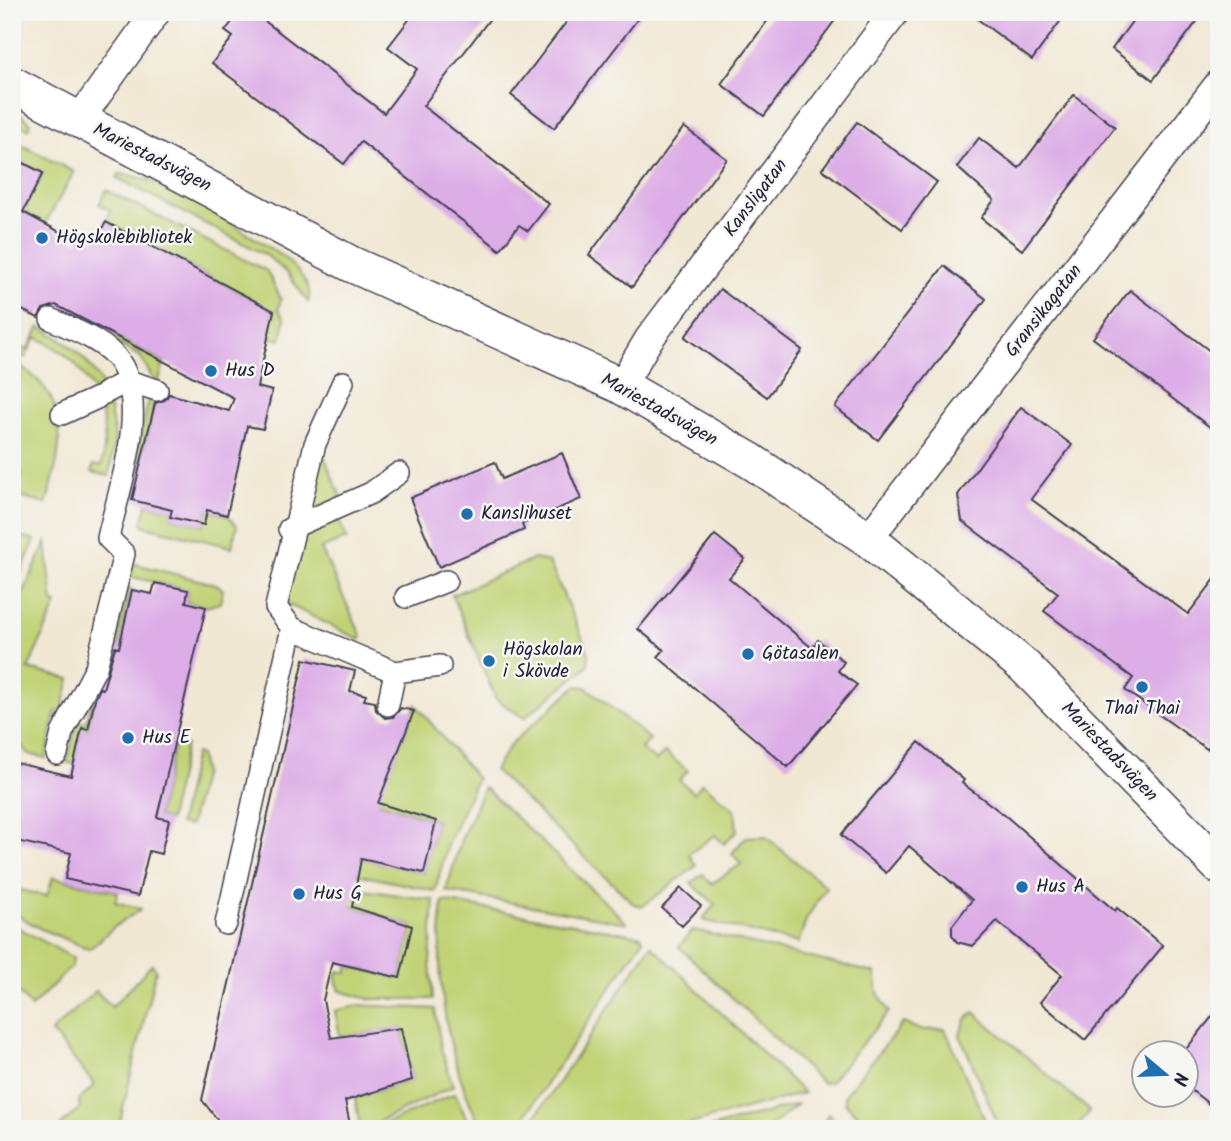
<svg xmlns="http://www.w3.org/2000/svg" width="1231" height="1141" viewBox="0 0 1231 1141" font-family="Kalam,sans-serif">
	<rect width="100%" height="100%" fill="#f6f6f2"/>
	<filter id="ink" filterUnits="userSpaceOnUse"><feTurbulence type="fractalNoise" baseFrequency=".0143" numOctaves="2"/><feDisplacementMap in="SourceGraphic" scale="14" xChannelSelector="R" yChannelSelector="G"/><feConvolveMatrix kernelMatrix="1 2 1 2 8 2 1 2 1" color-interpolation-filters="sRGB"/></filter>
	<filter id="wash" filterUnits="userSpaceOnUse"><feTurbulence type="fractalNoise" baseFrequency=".00686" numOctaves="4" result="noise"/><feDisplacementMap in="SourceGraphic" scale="28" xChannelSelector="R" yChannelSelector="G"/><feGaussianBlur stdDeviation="1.57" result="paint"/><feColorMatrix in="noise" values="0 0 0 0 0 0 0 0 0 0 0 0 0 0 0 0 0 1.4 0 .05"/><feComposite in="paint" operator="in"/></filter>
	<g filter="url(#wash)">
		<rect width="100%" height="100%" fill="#f1e8d4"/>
		<g fill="#c1d376" stroke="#727a58" stroke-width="2">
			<polygon points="12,107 31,123 28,129 12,120"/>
			<polygon points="12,140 74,172 45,224 23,212 43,173 12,157"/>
			<path d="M119,174C166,176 241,230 282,256C294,266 315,286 308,302L288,274L266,255L117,178Z"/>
			<polygon points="106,190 267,271 281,299 278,309 285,319 281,340 268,337 274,311 106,222 111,211 99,204"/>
			<polygon points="77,316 164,362 159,381 153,379 140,356 74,321"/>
			<path d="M40,327C68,342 90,359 104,388L94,392C78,363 66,352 36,337L25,358L19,355L18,351L20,348L27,350Z"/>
			<path d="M12,362C74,393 63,449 46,504L16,496L22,473L12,470Z"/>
			<polygon points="150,396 156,397 132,499 125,498"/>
			<path d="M108,399L115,438L109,476L92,472L93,465L101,466C107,444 104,424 99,401Z"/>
			<polygon points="324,456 341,497 303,514 316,458"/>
			<polygon points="147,504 172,509 171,517 204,525 207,510 227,515 237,525 232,547 145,526 142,523"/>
			<polygon points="337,517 347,538 321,549 362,637 360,640 283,602 298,534"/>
			<polygon points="12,534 35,540 20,574 12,572"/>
			<polygon points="46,543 53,603 57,604 28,669 70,679 62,711 56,711 46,758 28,754 12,734 12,617"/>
			<polygon points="534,559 549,562 589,653 588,665 582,671 524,718 496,699 452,595"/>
			<polygon points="131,563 218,585 223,590 220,603 206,607 186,602 188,590 128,576"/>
			<polygon points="129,588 132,590 119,648 113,647 103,689 97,688 88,730 82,729 74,764 67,763 77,721 86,723 96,681 101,682 110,641 116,642"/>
			<polygon points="576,686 586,687 650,739 641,749 656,761 665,752 688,771 679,780 694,793 702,783 735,810 737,831 724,844 715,835 689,854 696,866 643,906 634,904 494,770 511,744"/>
			<polygon points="416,705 477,779 448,843 435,891 352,873 355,857 424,873 436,821 377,802"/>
			<polygon points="186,745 169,820 157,817 174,746"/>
			<polygon points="195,753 200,755 203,772 190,826 179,824"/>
			<polygon points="484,787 625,921 626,923 446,891 461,840"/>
			<polygon points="765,836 826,887 807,918 798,943 702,920 715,904 691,883 703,874 711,884 741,864 732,853 746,837"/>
			<polygon points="53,877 118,892 115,902 141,909 113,928 91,948 84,947 41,929 12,912 12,888 47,896"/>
			<polygon points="349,888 434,900 430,963 433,999 368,999 340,991 336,980 338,971 347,973 348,966 400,978 412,926 344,904"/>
			<path d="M443,901L641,936L643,940L516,1129H482C447,1060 433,978 443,901Z"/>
			<polygon points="12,924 73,958 72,966 31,1007 12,985"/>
			<polygon points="693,930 875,973 878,993 889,1012 830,1082 822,1083 679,947"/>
			<polygon points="651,945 804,1093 671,1129 527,1129"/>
			<polygon points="152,964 156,970 118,1129 57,1129 80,1108 79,1100 95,1085 51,1032 96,991 112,1007"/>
			<polygon points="360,1005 435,1009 441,1048 453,1086 376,1123 360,1127 355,1098 412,1080 401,1028 340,1037 335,1011"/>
			<polygon points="974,1012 1090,1111 1076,1129 1000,1129 960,1035 966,1019"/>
			<polygon points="903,1023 921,1030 945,1029 989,1129 873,1129 845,1103 845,1094"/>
			<polygon points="455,1093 471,1129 377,1129 378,1127"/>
			<polygon points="798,1104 768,1129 706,1129"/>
			<polygon points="828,1114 844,1129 821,1129"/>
		</g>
		<g id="blocks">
			<g fill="#ddade7">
				<polygon points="240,12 253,12 384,113 417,69 388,47 415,12 495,12 423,106 549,204 528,231 519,225 500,250 361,142 344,164 212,63 233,37 225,31"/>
				<polygon points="574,12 643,12 554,128 511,95"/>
				<polygon points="774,12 841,12 764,116 721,84"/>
				<polygon points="968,12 1067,12 1032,60"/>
				<polygon points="1139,12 1204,12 1153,80 1112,49"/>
				<polygon points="1074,95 1115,127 1022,250 981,218 994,200 957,167 979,138 1019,168"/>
				<polygon points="857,122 937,182 902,229 822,169"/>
				<polygon points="684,127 727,159 632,287 589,255"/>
				<polygon points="12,157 43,173 23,212 78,242 83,233 96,240 106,222 274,311 257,387 272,391 263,429 247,426 227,515 207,510 204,525 170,517 172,510 132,500 155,403 165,400 169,394 229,411 234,398 56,305 43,309 38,318 12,305"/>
				<polygon points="944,266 986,299 878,440 835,407"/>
				<polygon points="720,289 802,350 767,397 685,337"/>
				<polygon points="1130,290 1219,358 1219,434 1093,338"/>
				<polygon points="1021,407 1072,445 1031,499 1188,614 1219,574 1219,732 1207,749 1125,690 1133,678 1044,611 1058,593 962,521 958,495"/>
				<polygon points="562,453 581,499 522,524 524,530 439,567 410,498 495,462 502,479"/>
				<polygon points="715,535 745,559 729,578 812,648 818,640 844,662 838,671 857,685 788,767 658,657 664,650 638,629"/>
				<polygon points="155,583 188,590 186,602 206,607 157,817 169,820 161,854 149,851 138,896 65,879 71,853 12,840 12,762 71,776 82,728 88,730 95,699 100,688 103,689 115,647 119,648 132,590 152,594"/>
				<polygon points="304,659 355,671 350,691 366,695 364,700 375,702 376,710 385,718 393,717 401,708 414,711 378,803 436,821 424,873 361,859 352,907 412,926 400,978 332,962 323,1000 331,1038 401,1028 412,1080 345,1101 351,1129 225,1129 202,1100"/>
				<polygon points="919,742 964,780 962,783 1007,817 1115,911 1117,908 1163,946 1085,1040 1040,1002 1062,975 997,921 973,946 957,942 952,935 952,926 972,900 909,846 886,873 841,835"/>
				<polygon points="681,888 701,906 682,926 662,908"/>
				<polygon points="1219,1008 1219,1112 1186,1086 1186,1049"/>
			</g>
		</g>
	</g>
	<g filter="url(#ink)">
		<use href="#blocks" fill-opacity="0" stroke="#414052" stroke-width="2"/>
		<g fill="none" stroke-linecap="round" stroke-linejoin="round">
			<defs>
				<g id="pedestrian">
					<path d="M51,319C72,329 105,341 119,361C150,406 119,488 108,538L124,554L96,668L62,733L57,754"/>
					<polyline points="343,382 315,444 276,607 292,628 395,672 440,666"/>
					<polyline points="105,393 128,381 157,390"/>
					<polyline points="62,414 97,398"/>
					<polyline points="289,529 371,493 399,473"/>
					<polyline points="406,597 446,581"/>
					<polyline points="388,705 395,672"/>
					<polyline points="226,924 292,628"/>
				</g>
				<g id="minor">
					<polyline points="79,120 156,12"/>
					<polyline points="621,386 649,339 895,12"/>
					<polyline points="868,539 1219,84"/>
				</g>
				<polyline id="tertiary" points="12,84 351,264 621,386 751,461 868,539 1024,666 1219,866"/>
			</defs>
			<use href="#pedestrian" stroke="#414052" stroke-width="24"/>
			<use href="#minor" stroke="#414052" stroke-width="31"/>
			<use href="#tertiary" stroke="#414052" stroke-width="38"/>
			<use href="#pedestrian" stroke="#fff" stroke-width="21"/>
			<use href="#minor" stroke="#fff" stroke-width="28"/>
			<use href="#tertiary" stroke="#fff" stroke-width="35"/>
		</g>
	</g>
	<g fill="#1f6fb2" stroke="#f6f6f2" stroke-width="2.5">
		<circle cx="42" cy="238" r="7"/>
		<circle cx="211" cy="371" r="7"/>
		<circle cx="467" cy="514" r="7"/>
		<circle cx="748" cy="654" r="7"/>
		<circle cx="489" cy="661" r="7"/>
		<circle cx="1142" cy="687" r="7"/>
		<circle cx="128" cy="738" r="7"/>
		<circle cx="1022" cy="887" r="7"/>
		<circle cx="299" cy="894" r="7"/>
	</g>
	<g text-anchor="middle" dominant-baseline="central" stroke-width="5" stroke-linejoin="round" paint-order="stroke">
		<g font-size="19" fill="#22223b" stroke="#f6f6f2">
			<text transform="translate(152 158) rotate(27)">Mariestadsvägen</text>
			<text transform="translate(756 198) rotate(-53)">Kansligatan</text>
			<text transform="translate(1044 311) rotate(-52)">Gransikagatan</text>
			<text transform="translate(659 410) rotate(29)">Mariestadsvägen</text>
			<text transform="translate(1109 752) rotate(46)">Mariestadsvägen</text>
		</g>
		<g font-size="19" fill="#22223b" stroke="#f6f6f2" text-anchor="start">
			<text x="56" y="238">Högskolebibliotek</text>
			<text x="225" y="371">Hus D</text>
			<text x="481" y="514">Kanslihuset</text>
			<text x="503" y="650">Högskolan<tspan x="503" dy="22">i Skövde</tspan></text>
			<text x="762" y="654">Götasalen</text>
			<text x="1142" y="709" text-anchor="middle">Thai Thai</text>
			<text x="142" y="738">Hus E</text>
			<text x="1036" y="887">Hus A</text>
			<text x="313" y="894">Hus G</text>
		</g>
	</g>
	<rect width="1231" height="1141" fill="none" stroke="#f6f6f2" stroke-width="42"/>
	<g transform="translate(1165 1074) rotate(109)"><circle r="33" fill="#f6f6f2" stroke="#a1a1a9" stroke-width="2"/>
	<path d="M0-5L12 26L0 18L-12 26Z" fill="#1f6fb2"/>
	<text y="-10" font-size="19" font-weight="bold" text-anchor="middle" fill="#22223b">N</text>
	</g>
</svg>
